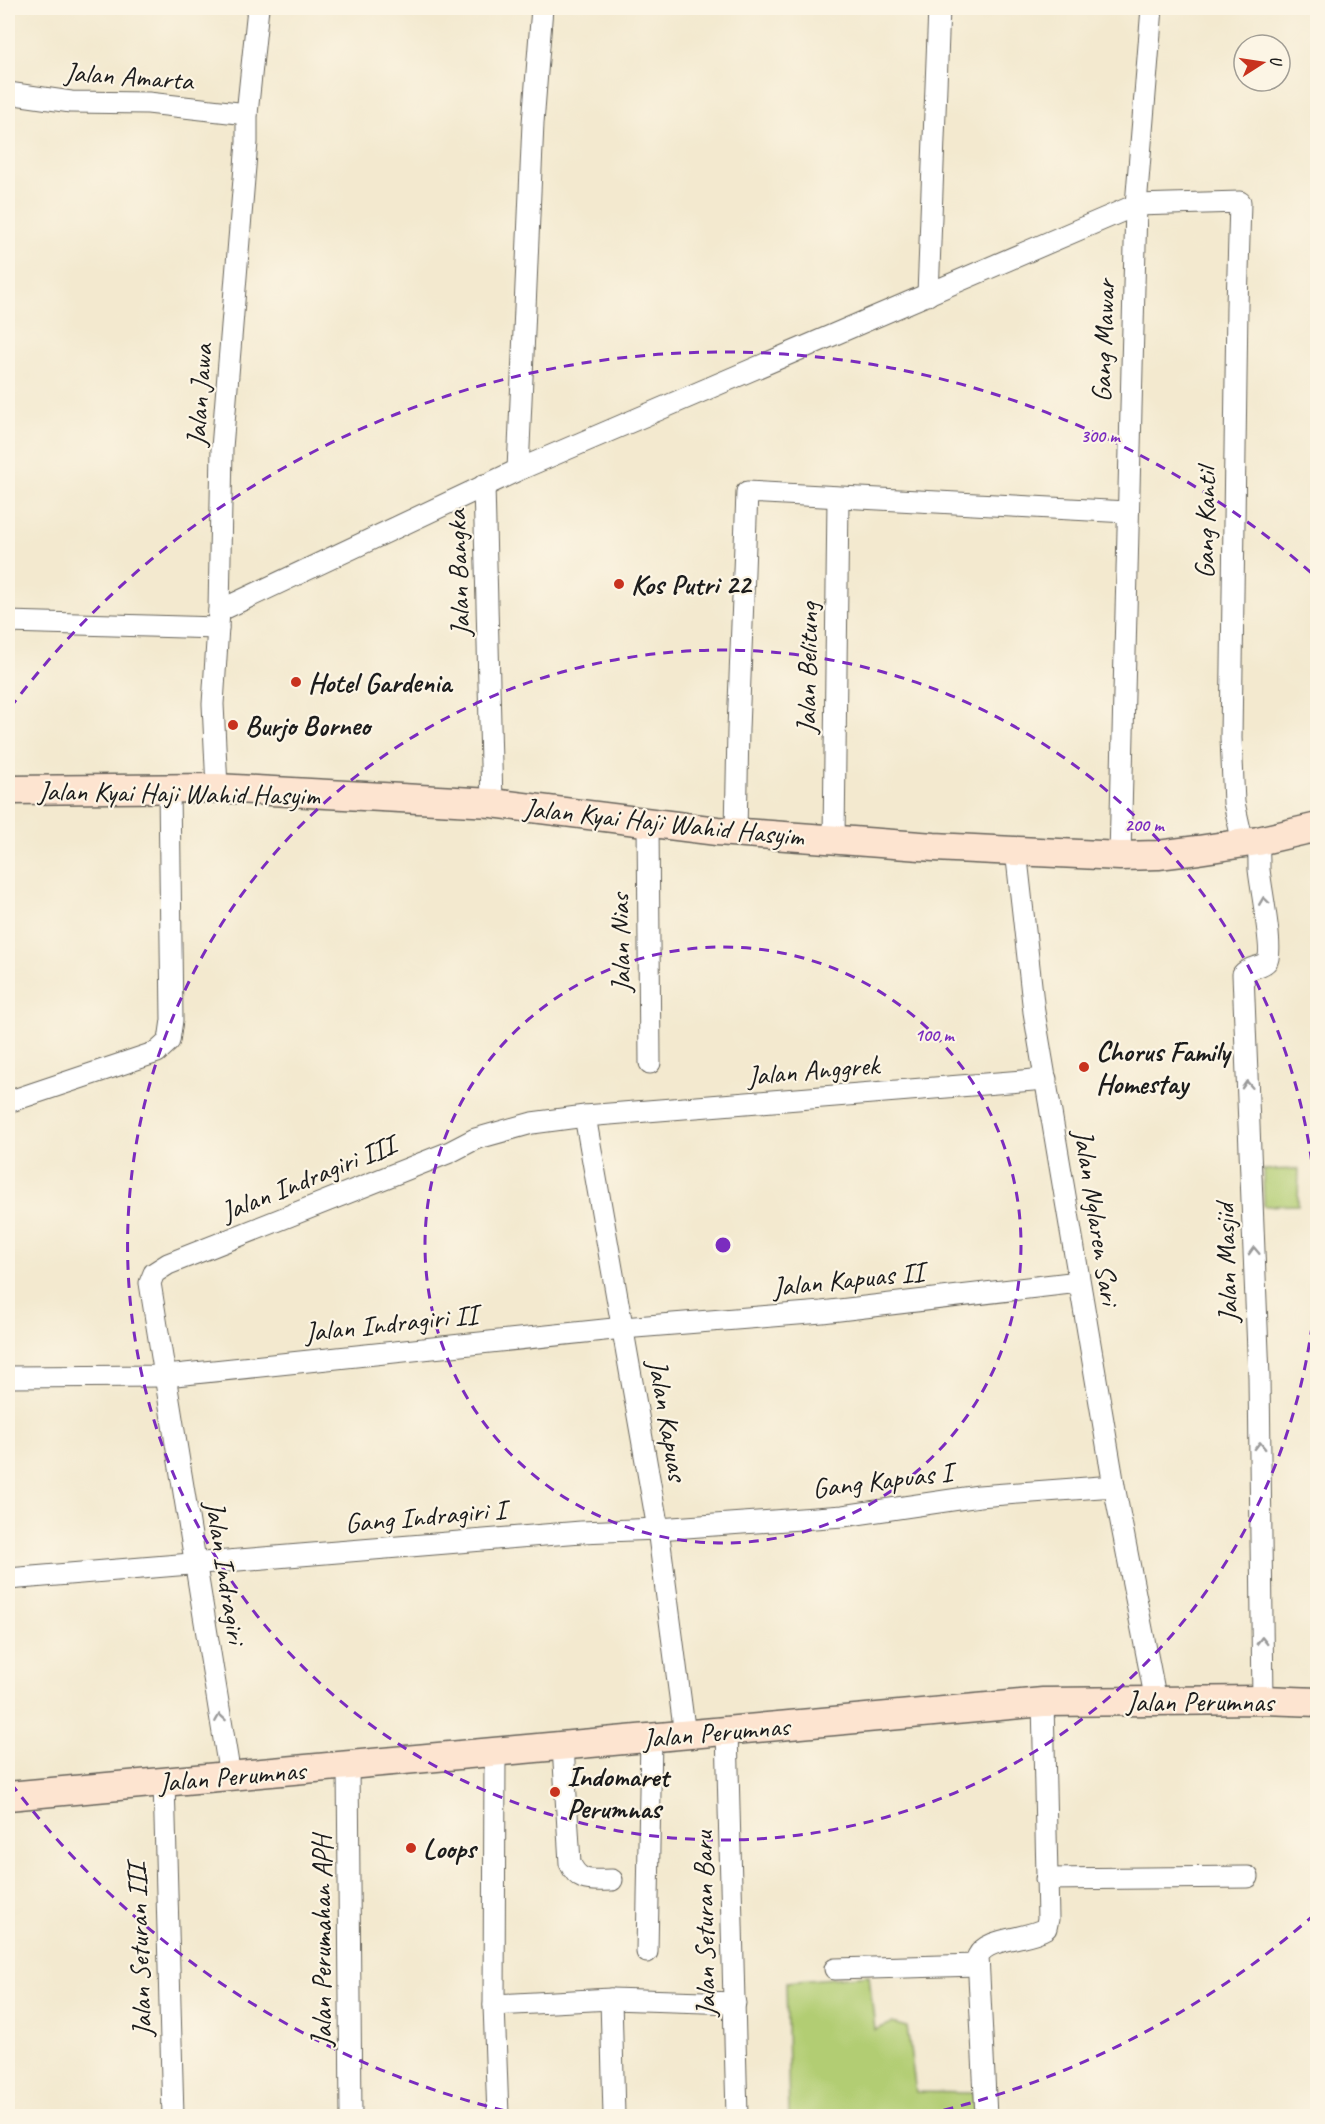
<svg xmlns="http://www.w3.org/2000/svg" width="1325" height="2124" viewBox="0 0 1325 2124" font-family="Caveat,sans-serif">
	<rect width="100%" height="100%" fill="#fcf5e5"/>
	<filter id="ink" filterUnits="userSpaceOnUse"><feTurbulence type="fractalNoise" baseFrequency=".0167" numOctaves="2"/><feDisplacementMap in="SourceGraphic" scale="12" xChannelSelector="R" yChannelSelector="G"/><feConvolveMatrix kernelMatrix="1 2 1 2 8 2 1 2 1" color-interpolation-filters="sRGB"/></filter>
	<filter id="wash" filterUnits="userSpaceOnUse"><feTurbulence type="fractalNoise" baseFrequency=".008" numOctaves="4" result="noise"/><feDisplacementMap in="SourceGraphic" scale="24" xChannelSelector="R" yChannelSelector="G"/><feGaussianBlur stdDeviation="1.35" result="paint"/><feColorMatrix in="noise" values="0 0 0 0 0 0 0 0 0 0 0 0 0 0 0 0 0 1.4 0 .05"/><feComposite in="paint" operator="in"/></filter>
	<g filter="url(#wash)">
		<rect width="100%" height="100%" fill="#f3e9cf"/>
		<g fill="#b2cd73" stroke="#677448" stroke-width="1.5">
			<polygon points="1299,1169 1298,1205 1264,1206 1263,1170"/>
			<polygon points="869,1975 875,2030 892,2023 907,2027 916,2092 973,2093 975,2116 789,2116 786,1982"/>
		</g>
	</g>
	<g filter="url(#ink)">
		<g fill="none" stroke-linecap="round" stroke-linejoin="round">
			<defs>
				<g id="minor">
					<polyline points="8,93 71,102 148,103 247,114"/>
					<polyline points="928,295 939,8"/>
					<polyline points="518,470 533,123 542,8"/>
					<polyline points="484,485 492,803"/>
					<polyline points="219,611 518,470 1136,205 1240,202 1237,306 1231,738 1234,803 1243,843"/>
					<polyline points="8,622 218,628"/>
					<polyline points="217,788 213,704 219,611 222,448 247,142 247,114 258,8"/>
					<polyline points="648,822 650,1063"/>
					<polyline points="736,832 738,730 747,492 1127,512"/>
					<polyline points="834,839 838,498"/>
					<path d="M1258,841C1259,850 1259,859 1259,869C1260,884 1274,951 1267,961C1262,968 1249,966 1243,974L1259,1377L1263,1700"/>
					<polyline points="1016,850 1034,1012 1114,1486 1156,1701"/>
					<polyline points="1120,856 1136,205 1152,8"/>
					<polyline points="8,1102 157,1052 169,1041 172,1020 169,790"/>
					<polyline points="585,1116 658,1529 685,1735"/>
					<polyline points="8,1377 166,1376 623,1328 822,1312 1079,1282"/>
					<polyline points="8,1579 581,1532 658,1529 843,1516 979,1496 1114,1486"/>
					<polyline points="727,1731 737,2116"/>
					<path d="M563,1746L570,1863C579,1884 592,1880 612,1880"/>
					<polyline points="495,1752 494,2005 498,2116"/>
					<polyline points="348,1765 351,2116"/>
					<polyline points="230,1776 150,1283 154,1273 168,1264 450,1152 475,1139 532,1123 585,1116 1046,1079"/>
					<polyline points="164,1782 173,2116"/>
					<polyline points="1046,1879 1248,1877"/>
					<polyline points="647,1952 651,1738"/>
					<polyline points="835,1969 978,1965"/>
					<polyline points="611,1999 614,2116"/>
					<polyline points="494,2005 611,1999 735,2003"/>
					<path d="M986,2116L978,1956C987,1937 1027,1940 1046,1928L1048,1919L1043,1702"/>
				</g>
				<g id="secondary">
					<polyline points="8,790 217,788 492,803 717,831 934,847 1120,856 1158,855 1198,850 1258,841 1318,827"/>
					<polyline points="8,1796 1043,1702 1263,1700 1318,1702"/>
				</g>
			</defs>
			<use href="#minor" stroke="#67645b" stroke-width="23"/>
			<use href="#secondary" stroke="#67645b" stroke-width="31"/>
			<use href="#minor" stroke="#fff" stroke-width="21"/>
			<use href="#secondary" stroke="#fde4d0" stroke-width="28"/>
		</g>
		<defs><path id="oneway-chevron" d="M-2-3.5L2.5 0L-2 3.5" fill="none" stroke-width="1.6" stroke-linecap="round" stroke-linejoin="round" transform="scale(1.5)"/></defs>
		<g stroke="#999">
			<use href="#oneway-chevron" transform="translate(1264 901) rotate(-98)"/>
			<use href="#oneway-chevron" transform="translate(1247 1085) rotate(-93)"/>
			<use href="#oneway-chevron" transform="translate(1254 1251) rotate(-92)"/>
			<use href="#oneway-chevron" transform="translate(1260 1446) rotate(-91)"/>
			<use href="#oneway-chevron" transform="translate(1262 1641) rotate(-91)"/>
			<use href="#oneway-chevron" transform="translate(220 1718) rotate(-99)"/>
		</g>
	</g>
	<g fill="none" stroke="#7b2cbf" stroke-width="3" stroke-dasharray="10 8">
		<circle cx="723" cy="1245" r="298"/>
		<path d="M1317 1271A595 595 0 1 1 1317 1219"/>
		<path d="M1315 1914A893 893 0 0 1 924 2115M522 2115A893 893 0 0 1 10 1782M10 708A893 893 0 0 1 1315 576"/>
	</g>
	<g fill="#c8321e" stroke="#fcf5e5" stroke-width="2">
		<circle cx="619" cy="584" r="6"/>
		<circle cx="296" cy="682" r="6"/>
		<circle cx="233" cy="725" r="6"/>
		<circle cx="1084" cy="1067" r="6"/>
		<circle cx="555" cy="1792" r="6"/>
		<circle cx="411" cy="1848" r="6"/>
	</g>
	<g text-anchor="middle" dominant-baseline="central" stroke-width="4.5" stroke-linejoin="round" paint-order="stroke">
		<g font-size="28" fill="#1c1c1c" stroke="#fcf5e5">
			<text transform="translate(129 76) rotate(4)">Jalan Amarta</text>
			<text transform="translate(1103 341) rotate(-88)">Gang Mawar</text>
			<text transform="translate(199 395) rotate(-86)">Jalan Jawa</text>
			<text transform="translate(1205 523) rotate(-89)">Gang Kantil</text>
			<text transform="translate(458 573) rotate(-92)">Jalan Bangka</text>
			<text transform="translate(807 668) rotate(-89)">Jalan Belitung</text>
			<text transform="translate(179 793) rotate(1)">Jalan Kyai Haji Wahid Hasyim</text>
			<text transform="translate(664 822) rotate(6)">Jalan Kyai Haji Wahid Hasyim</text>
			<text transform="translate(620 943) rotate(-91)">Jalan Nias</text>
			<text transform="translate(813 1070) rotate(-5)">Jalan Anggrek</text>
			<text transform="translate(308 1178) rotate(-22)">Jalan Indragiri III</text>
			<text transform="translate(1097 1217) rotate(81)">Jalan Nglaren Sari</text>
			<text transform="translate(1226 1263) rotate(-92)">Jalan Masjid</text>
			<text transform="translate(848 1279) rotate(-6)">Jalan Kapuas II</text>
			<text transform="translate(391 1323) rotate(-6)">Jalan Indragiri II</text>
			<text transform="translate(668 1420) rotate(80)">Jalan Kapuas</text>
			<text transform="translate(882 1480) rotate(-7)">Gang Kapuas I</text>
			<text transform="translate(425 1516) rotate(-5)">Gang Indragiri I</text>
			<text transform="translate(226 1572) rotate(81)">Jalan Indragiri</text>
			<text x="1200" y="1701">Jalan Perumnas</text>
			<text transform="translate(716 1732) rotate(-5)">Jalan Perumnas</text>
			<text transform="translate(232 1776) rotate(-5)">Jalan Perumnas</text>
			<text transform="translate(704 1924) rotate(-91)">Jalan Seturan Baru</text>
			<text transform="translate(321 1941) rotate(-90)">Jalan Perumahan APH</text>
			<text transform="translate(139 1950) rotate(-92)">Jalan Seturan III</text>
		</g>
		<g font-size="28" font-weight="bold" fill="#1c1c1c" stroke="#fcf5e5" text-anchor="start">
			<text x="631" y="584">Kos Putri 22</text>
			<text x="308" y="682">Hotel Gardenia</text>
			<text x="245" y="725">Burjo Borneo</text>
			<text x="1096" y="1051">Chorus Family<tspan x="1096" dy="32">Homestay</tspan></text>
			<text x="567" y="1776">Indomaret<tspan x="567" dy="32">Perumnas</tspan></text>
			<text x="423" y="1848">Loops</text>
		</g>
	</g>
	<circle cx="723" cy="1245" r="9" fill="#7b2cbf" stroke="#fcf5e5" stroke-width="3"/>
	<g font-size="18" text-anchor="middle" font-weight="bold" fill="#7b2cbf" stroke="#fcf5e5" stroke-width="4.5" stroke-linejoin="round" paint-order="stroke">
		<text x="1100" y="442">300 m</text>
		<text x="1144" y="831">200 m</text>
		<text x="934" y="1041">100 m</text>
	</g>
	<rect width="1325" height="2124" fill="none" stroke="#fcf5e5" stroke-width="30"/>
	<g transform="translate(1262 63) rotate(78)"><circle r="28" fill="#fcf5e5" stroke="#a29e95" stroke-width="1.5"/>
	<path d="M0-4.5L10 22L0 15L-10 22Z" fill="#c8321e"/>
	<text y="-9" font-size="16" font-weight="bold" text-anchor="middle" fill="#1c1c1c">U</text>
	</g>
</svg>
